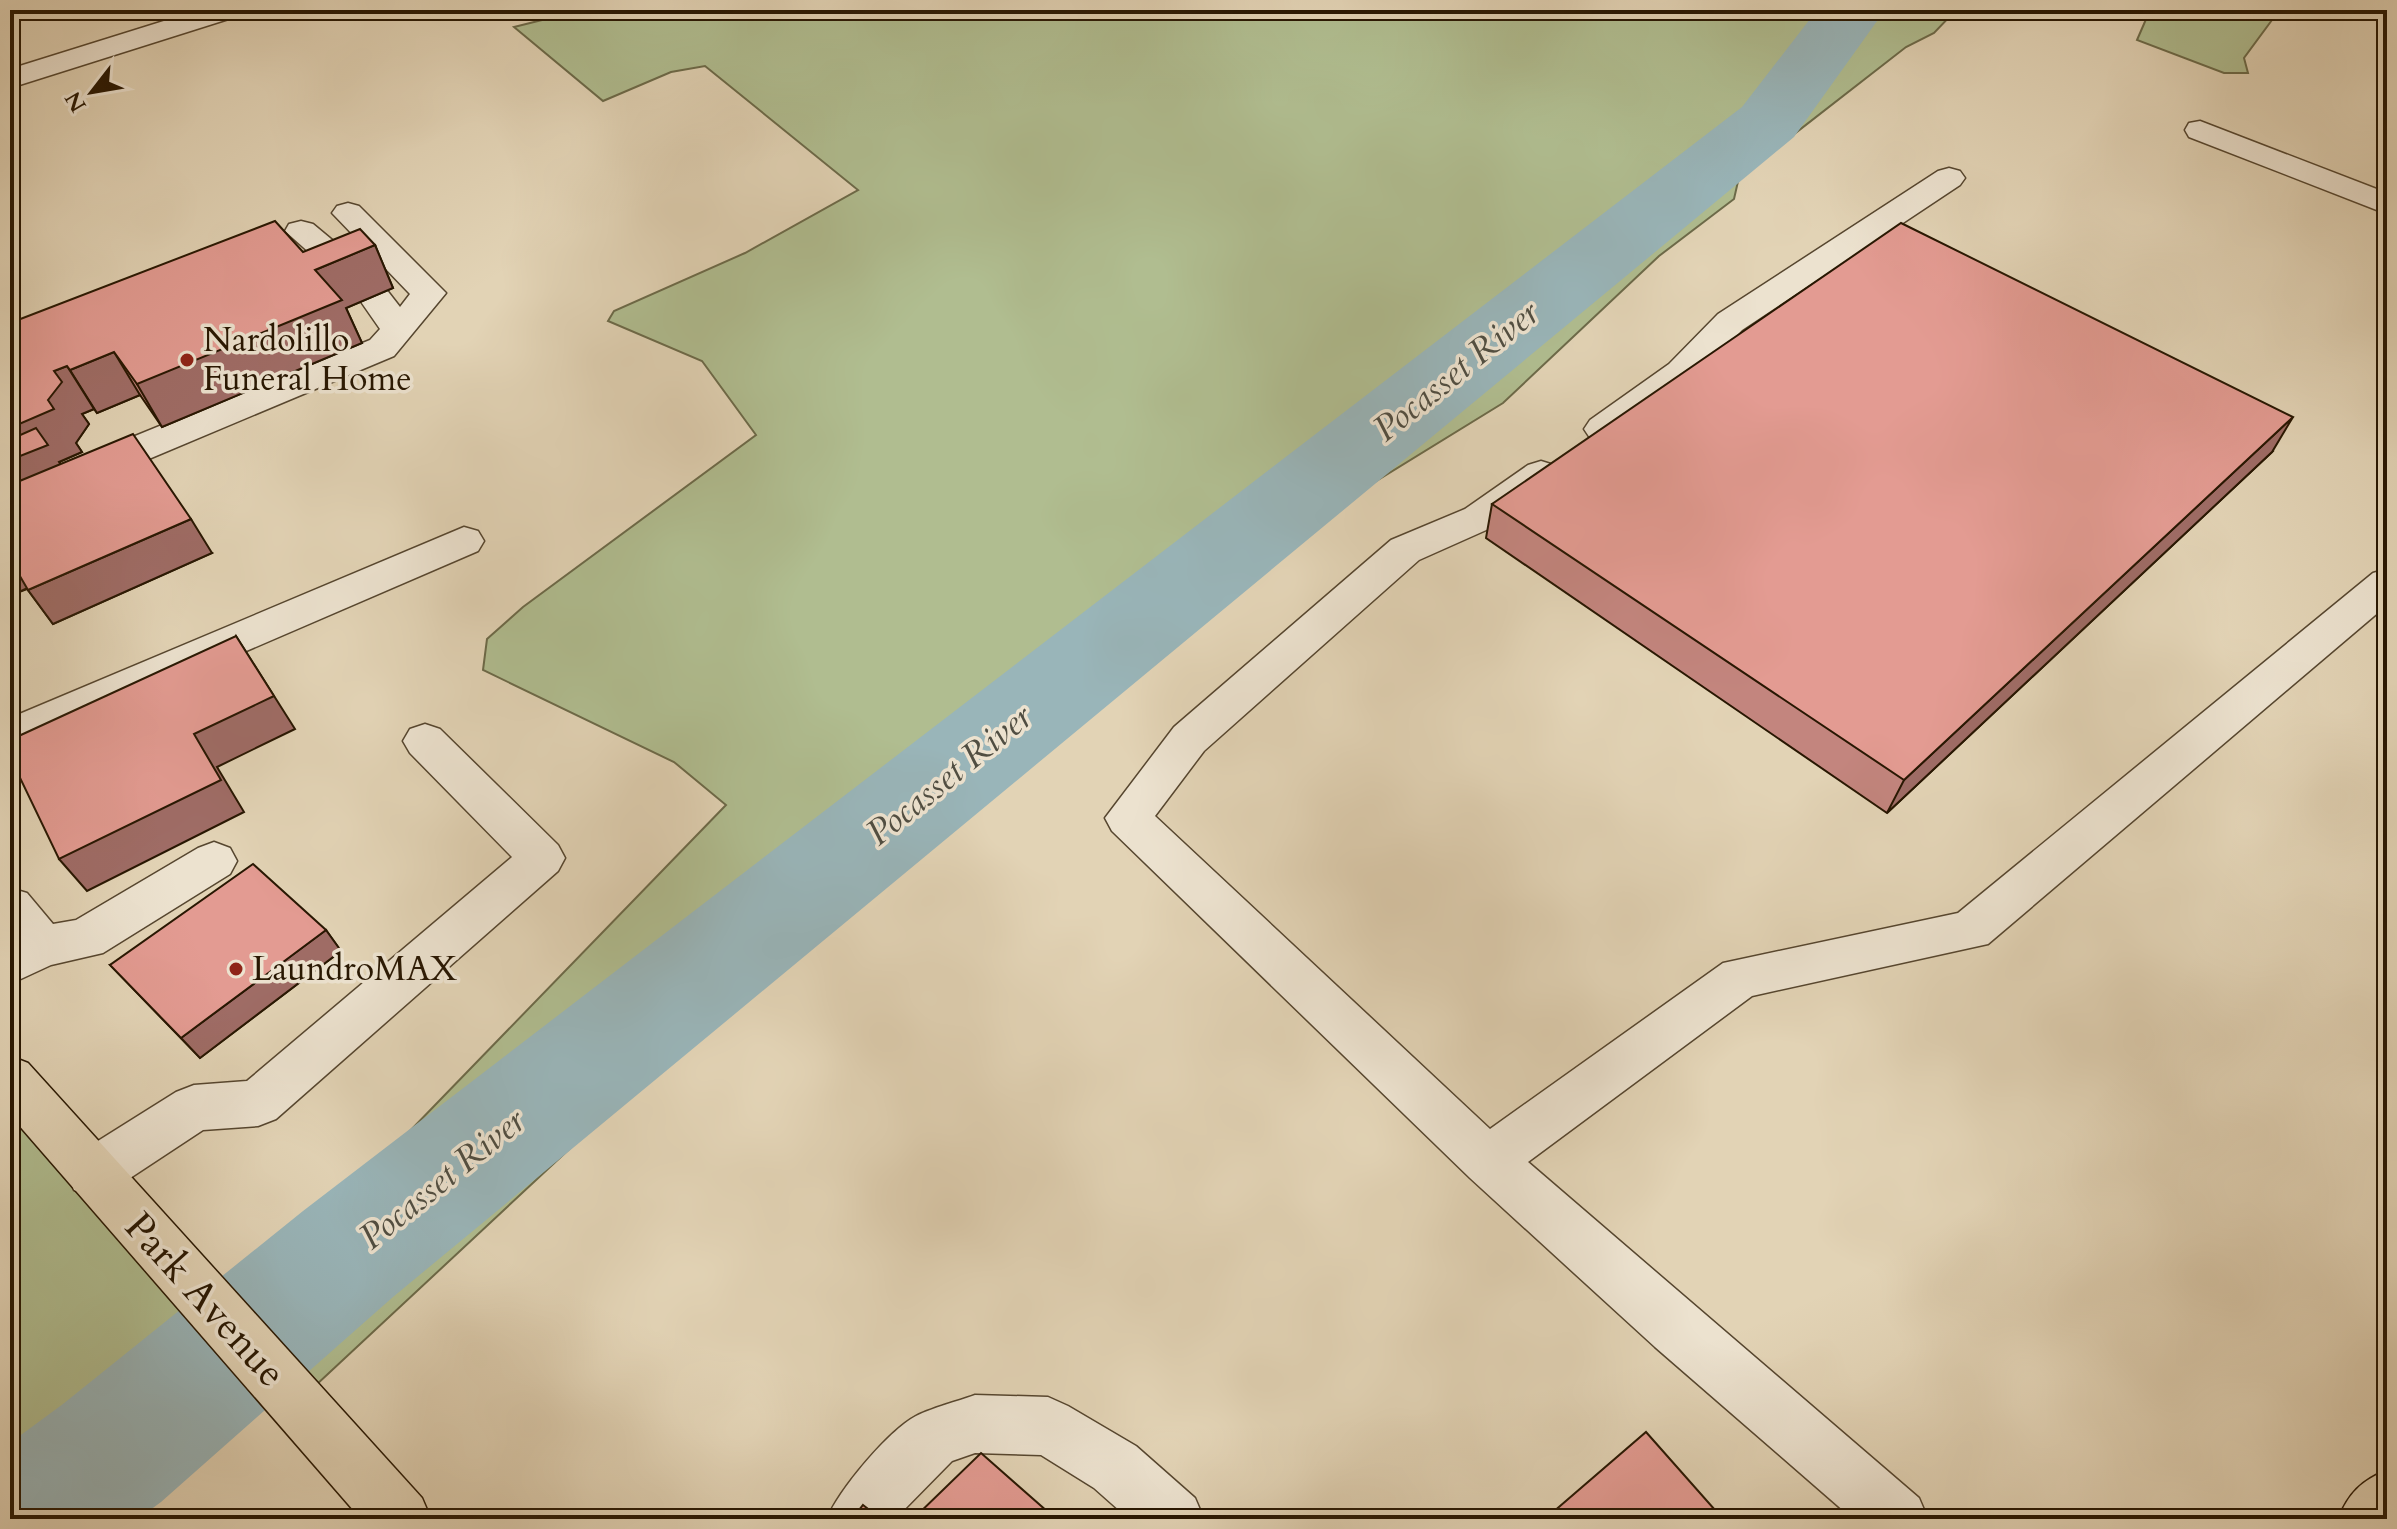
<svg xmlns="http://www.w3.org/2000/svg" width="2397" height="1529" viewBox="0 0 2397 1529" font-family="Cardo,serif">
	<rect width="100%" height="100%" fill="#e2d3b5"/>
	<filter id="stains"><feTurbulence type="fractalNoise" baseFrequency=".0025" numOctaves="4"/><feColorMatrix values="0 0 0 0 .2 0 0 0 0 .09 0 0 0 0 .02 0 0 0 .5 -.17"/></filter>
	<radialGradient id="worn" r=".72"><stop offset=".6" stop-color="#630" stop-opacity="0"/><stop offset="1" stop-color="#630" stop-opacity=".3"/></radialGradient>
	<g fill="#b0bd90" stroke="#6c6a49" stroke-width="2">
		<path d="M582,10H1956L1934,33L1906,47L1739,177L1734,199L1659,256L1503,403L1256,555L971,775L315,1386L279,1364C250,1390 121,1514 94,1519C65,1524 37,1502 10,1515V1068L221,1282L248,1270L376,1166L726,805L674,762L483,670L487,639L523,607L756,435L702,361L608,321L614,311L745,253L858,190L705,66L671,72L603,101L514,27Z"/>
		<polygon points="2150,10 2292,10 2272,20 2244,58 2248,73 2224,73 2137,40"/>
	</g>
	<g fill="none" stroke-linecap="round" stroke-linejoin="round">
		<polygon fill="#99b5b9" fill-rule="evenodd" points="1817,10 1885,10 1794,137 393,1297 161,1502 138,1519 10,1519 10,1443 63,1404 303,1211 1742,107"/>
		<defs>
			<g id="minor">
				<polygon points="199,10 242,10 238,16 10,88 10,69"/>
				<polygon points="2200,121 2387,193 2387,214 2189,137 2185,130 2189,123"/>
				<polygon points="1949,168 1960,171 1965,178 1960,185 1742,330 1695,380 1616,438 1603,441 1590,438 1584,429 1590,420 1669,364 1718,314 1938,171"/>
				<polygon points="348,203 359,206 446,293 394,356 144,461 131,464 118,461 112,452 118,443 370,340 380,329 357,296 361,290 348,287 285,231 289,224 301,221 313,224 372,273 377,280 373,286 386,289 400,307 410,294 332,213 337,206"/>
				<polygon points="1541,461 1554,465 1560,474 1554,483 1493,527 1419,560 1204,751 1155,816 1490,1129 1723,963 1958,913 2373,573 2387,569 2387,605 1988,944 1752,996 1528,1162 1919,1498 1928,1519 1853,1519 1655,1347 1470,1178 1112,831 1105,818 1174,727 1391,540 1465,509 1528,465"/>
				<polygon points="464,527 478,531 484,541 478,551 10,753 10,718"/>
				<polygon points="425,724 440,729 558,845 565,858 558,871 276,1119 258,1126 203,1130 112,1190 93,1197 74,1190 67,1173 74,1156 176,1092 194,1085 247,1081 512,857 410,753 403,741 410,729"/>
				<polygon points="214,842 230,848 237,861 230,874 103,953 51,965 10,984 10,888 27,893 53,924 76,920 198,848"/>
				<path d="M975,1395L1048,1397L1068,1406L1136,1446L1195,1498L1204,1519H1129L1094,1488L1041,1455L975,1453L952,1461L895,1519H827C839,1490 888,1431 916,1416C934,1407 956,1402 975,1395Z"/>
			</g>
			<g id="major">
				<polygon points="10,1056 28,1063 422,1498 431,1519 361,1519 10,1115"/>
				<path d="M2387,1470V1519H2338C2349,1493 2361,1481 2387,1470Z"/>
			</g>
		</defs>
		<use href="#minor" stroke="#56462f" stroke-width="3"/>
		<use href="#major" stroke="#281702" stroke-width="3"/>
		<use href="#minor" fill="#ece2cf" fill-rule="evenodd"/>
		<use href="#major" fill="#e2d3b5" fill-rule="evenodd"/>
	</g>
	<g fill="#c3857e" stroke="#281702" stroke-width="2">
		<polygon points="375,245 393,288 346,308 362,343 162,427 140,395 97,413 94,409 82,414 89,424 76,443 82,452 59,462 61,464 212,553 53,624 27,589 19,592 10,323 303,252"/>
		<polygon points="2272,452 1887,813 1486,538 1492,504"/>
		<polygon points="326,930 341,951 200,1058 110,965"/>
	</g>
	<g fill="#9f6c66" stroke="#281702" stroke-width="2">
		<polygon points="375,245 393,288 346,308 362,343 162,427 137,384 315,270"/>
		<polygon points="114,352 140,395 97,413 70,370"/>
		<polygon points="67,366 94,409 82,414 89,424 76,443 82,452 59,462 71,479 10,505 10,428 48,400 54,371"/>
		<polygon points="2293,417 2272,452 1887,813 1904,780"/>
		<polygon points="191,519 212,553 53,624 28,590"/>
		<polygon points="10,557 32,586 19,592 10,581"/>
		<polygon points="236,636 295,729 217,767 244,812 87,891 59,859 194,734"/>
		<polygon points="326,930 341,951 200,1058 181,1038"/>
	</g>
	<g fill="#e39b92" stroke="#281702" stroke-width="2">
		<polygon points="275,221 303,252 360,229 375,245 315,270 342,300 137,384 114,352 70,370 67,366 54,371 62,382 48,400 54,409 10,428 10,323"/>
		<polygon points="1901,223 2293,417 1904,780 1492,504"/>
		<polygon points="36,428 48,445 10,460 10,432 12,431 16,437"/>
		<polygon points="133,434 191,519 28,590 10,559 10,485"/>
		<polygon points="236,636 274,696 194,734 221,780 59,859 10,757 10,740"/>
		<polygon points="253,864 326,930 181,1038 110,965"/>
		<polygon points="1646,1432 1723,1519 1545,1519"/>
		<polygon points="981,1453 1056,1519 913,1519"/>
		<polygon points="863,1505 881,1519 852,1519"/>
	</g>
	<g fill="#8f2418" stroke="#ece2cf" stroke-width="3">
		<circle cx="187" cy="360" r="8"/>
		<circle cx="236" cy="969" r="8"/>
	</g>
	<g text-anchor="middle" dominant-baseline="central" stroke-width="7" stroke-linejoin="round" paint-order="stroke">
		<g font-size="34" fill="#281702" stroke="#ece2cf" text-anchor="start">
			<text x="203" y="340">Nardolillo<tspan x="203" dy="39">Funeral Home</tspan></text>
			<text x="252" y="969">LaundroMAX</text>
		</g>
		<g font-size="36" font-style="italic" fill="#504e42" stroke="#ece2cf">
			<text transform="translate(1456 371) rotate(-39)">Pocasset River</text>
			<text transform="translate(949 775) rotate(-39)">Pocasset River</text>
			<text transform="translate(442 1179) rotate(-39)">Pocasset River</text>
		</g>
		<g font-size="40" fill="#281702" stroke="#ece2cf">
			<text transform="translate(205 1300) rotate(48)">Park Avenue</text>
		</g>
	</g>
	<rect width="2397" height="1529" fill="none" stroke="#e2d3b5" stroke-width="40"/>
	<rect x="12" y="12" width="2373" height="1505" fill="none" stroke="#281702" stroke-width="4"/>
	<rect x="20" y="20" width="2357" height="1489" fill="none" stroke="#281702" stroke-width="2"/>
	<g transform="translate(92 92) rotate(239)" stroke="#ece2cf" stroke-width="6" paint-order="stroke">
	<path d="M0-6L14 30L0 20L-14 30Z" fill="#281702"/>
	<text y="-12" font-size="22" font-weight="bold" text-anchor="middle" fill="#281702">N</text>
	</g>
	<rect width="100%" height="100%" filter="url(#stains)"/>
	<rect width="100%" height="100%" fill="url(#worn)"/>
</svg>
